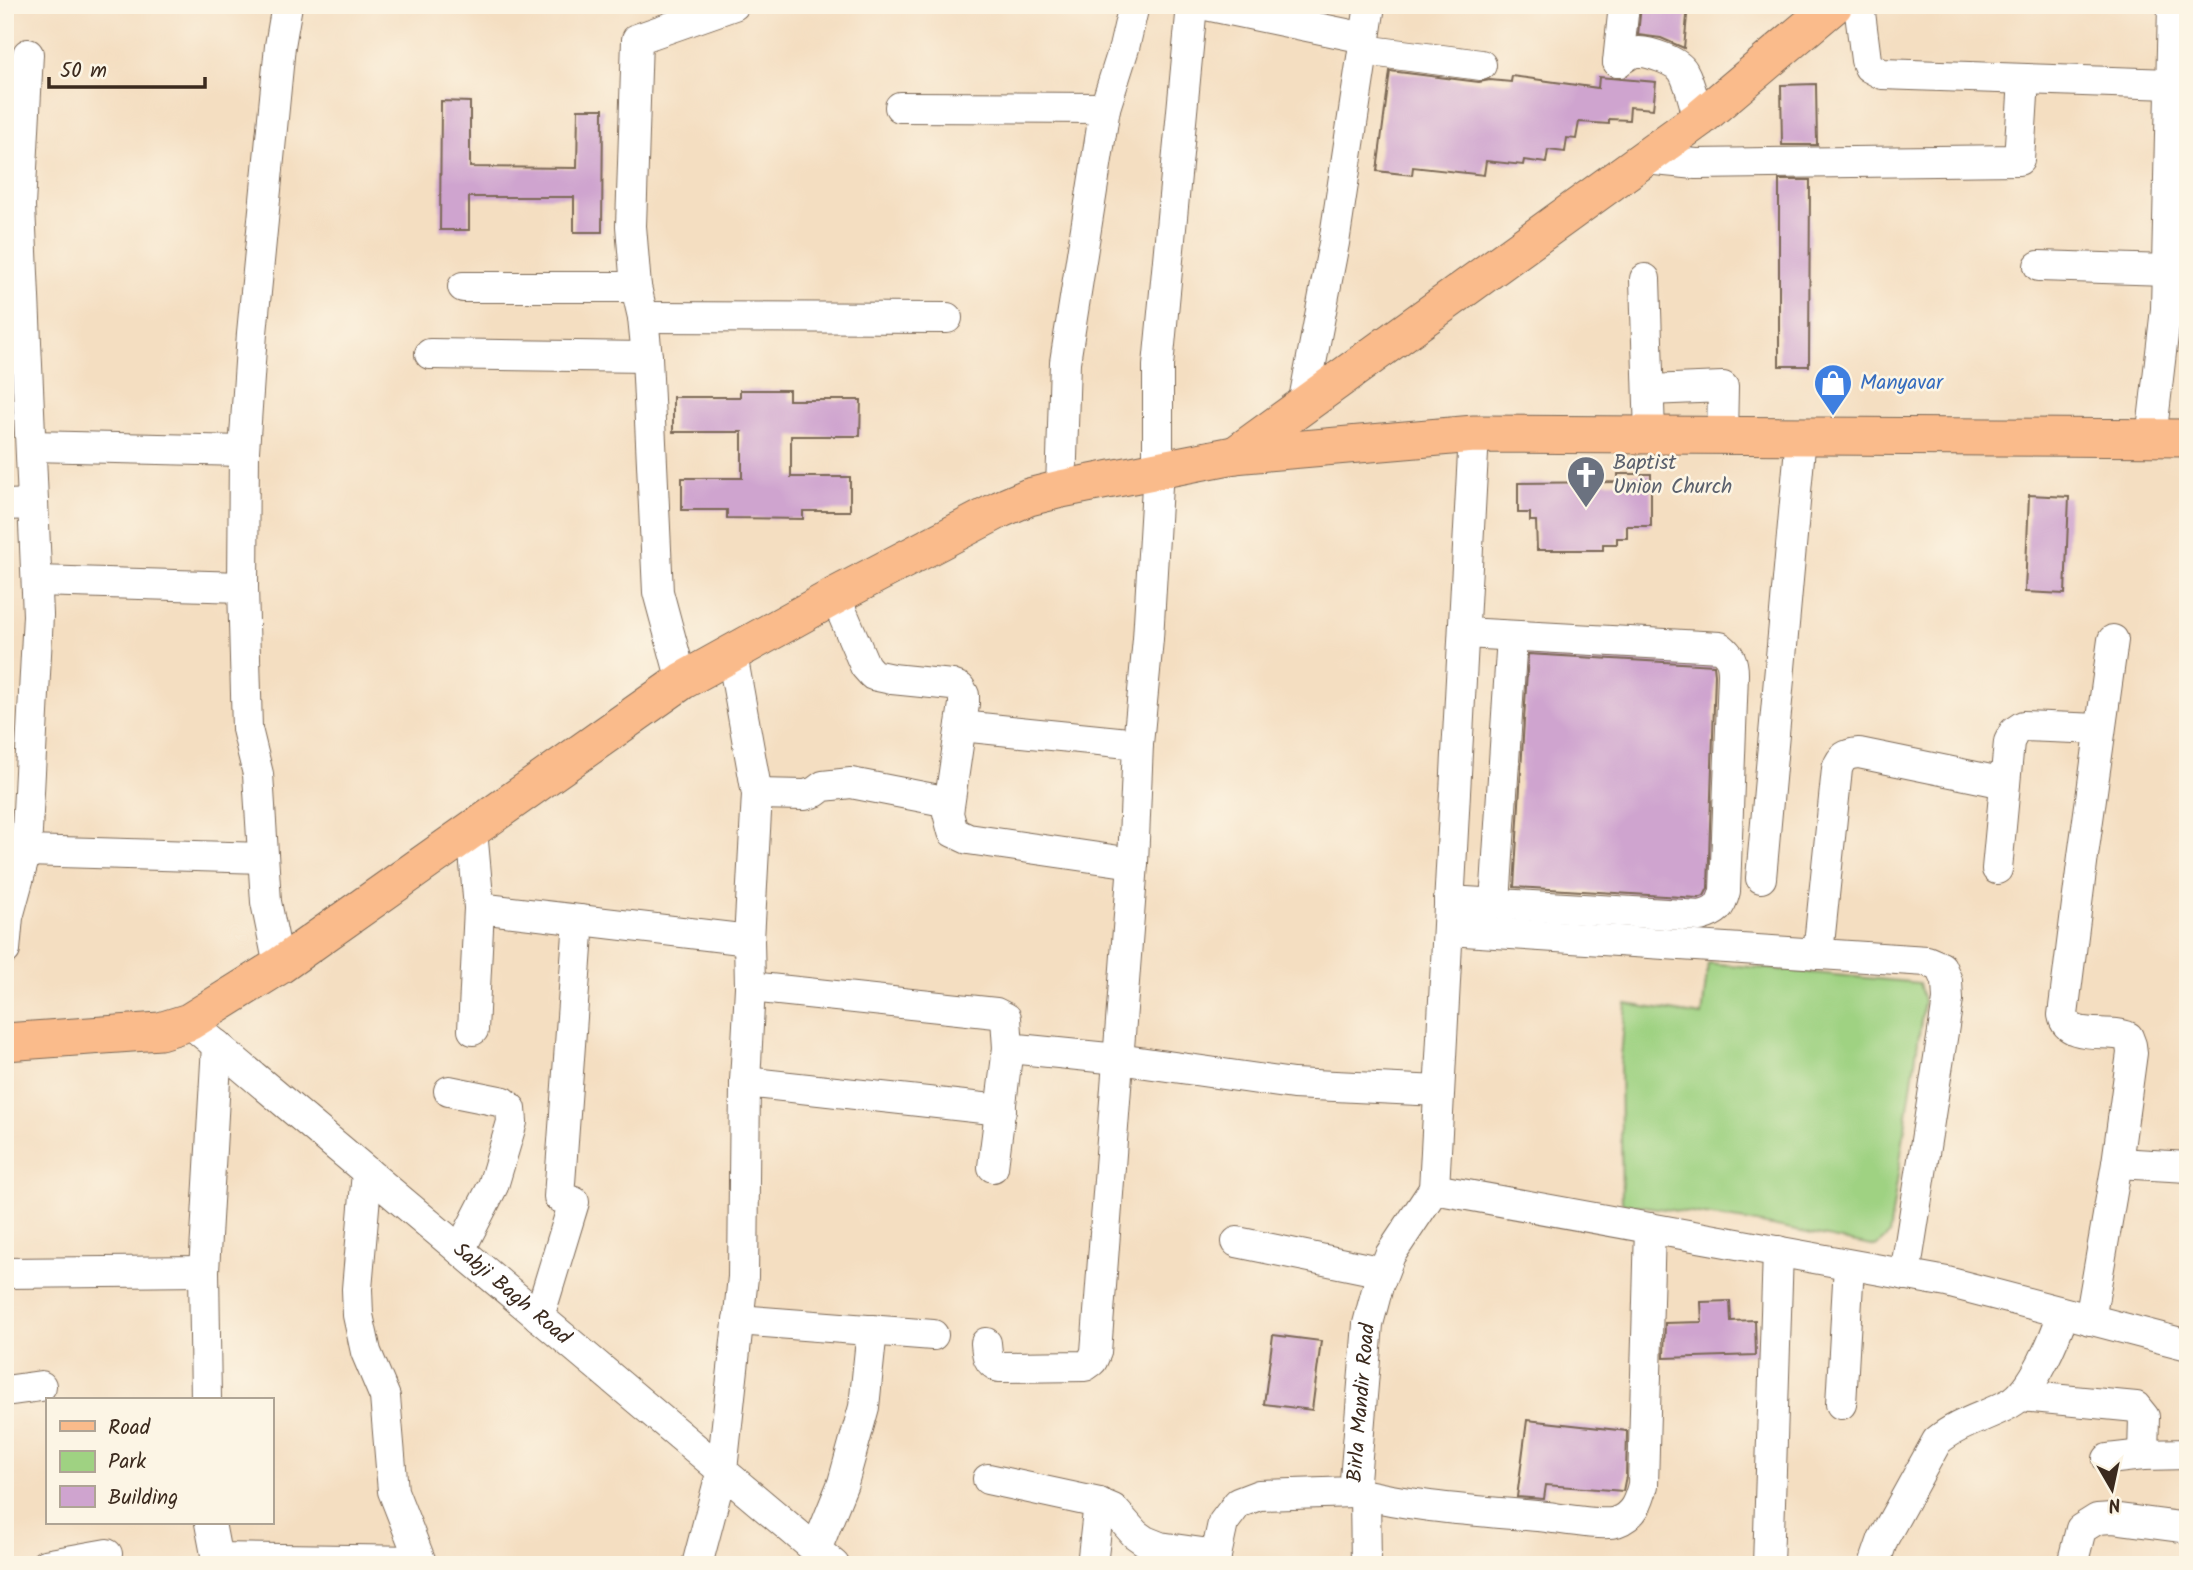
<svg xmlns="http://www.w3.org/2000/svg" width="2193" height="1570" viewBox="0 0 2193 1570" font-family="Kalam,sans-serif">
	<rect width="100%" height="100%" fill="#fcf5e5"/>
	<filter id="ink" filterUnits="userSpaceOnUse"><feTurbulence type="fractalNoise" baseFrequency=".0143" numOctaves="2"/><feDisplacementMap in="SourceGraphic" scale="14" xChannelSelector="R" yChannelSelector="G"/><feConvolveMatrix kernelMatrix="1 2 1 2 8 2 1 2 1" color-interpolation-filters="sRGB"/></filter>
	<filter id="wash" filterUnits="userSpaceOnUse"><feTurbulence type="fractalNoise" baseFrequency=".00686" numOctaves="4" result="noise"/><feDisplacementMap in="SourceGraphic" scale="28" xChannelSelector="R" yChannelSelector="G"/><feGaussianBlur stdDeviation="1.57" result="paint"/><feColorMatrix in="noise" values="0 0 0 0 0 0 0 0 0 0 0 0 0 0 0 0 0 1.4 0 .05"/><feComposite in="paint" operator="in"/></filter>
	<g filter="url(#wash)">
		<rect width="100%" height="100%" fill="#f4dec1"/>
		<polygon fill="#9fd282" stroke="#6d7e50" stroke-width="2" points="1708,963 1919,983 1924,1001 1889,1235 1876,1247 1746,1221 1622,1203 1620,1066 1626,1004 1702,1016"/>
		<g id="blocks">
			<g fill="#cfa4cf">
				<polygon points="1641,5 1688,5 1684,48 1661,38 1638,35"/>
				<polygon points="1390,71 1479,82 1490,80 1511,82 1512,76 1598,88 1599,77 1656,82 1653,109 1630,107 1629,120 1609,119 1609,124 1579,122 1576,139 1567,138 1565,152 1548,150 1546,163 1524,160 1523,165 1486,161 1484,175 1413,167 1412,175 1377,171"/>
				<polygon points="1816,84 1817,145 1782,145 1781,85"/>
				<polygon points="441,101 470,102 470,167 577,168 578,109 603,109 602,232 574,232 574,197 469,197 469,230 440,230"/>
				<polygon points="1779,180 1810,180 1809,366 1779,366"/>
				<polygon points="740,390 789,390 789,400 861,400 860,436 791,436 791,477 850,477 850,511 803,511 803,519 727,518 727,510 682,510 682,478 742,478 742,432 673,432 673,397 740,397"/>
				<polygon points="1618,474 1651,474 1651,526 1627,526 1627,538 1617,538 1617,544 1603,544 1603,550 1537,550 1536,521 1530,521 1530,513 1518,513 1518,483 1618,482"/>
				<polygon points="2029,495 2069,497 2065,594 2025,592"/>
				<polygon points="1528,654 1714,665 1715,674 1708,888 1704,896 1698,898 1514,887"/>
				<polygon points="1730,1301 1731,1321 1755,1320 1756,1355 1664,1358 1665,1323 1702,1322 1701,1302"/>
				<polygon points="1273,1335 1321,1341 1312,1410 1264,1404"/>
				<polygon points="1527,1420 1627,1431 1626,1476 1623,1491 1546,1485 1544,1499 1517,1497"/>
			</g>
		</g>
	</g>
	<g filter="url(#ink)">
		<use href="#blocks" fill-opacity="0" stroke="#7c6957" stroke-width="2"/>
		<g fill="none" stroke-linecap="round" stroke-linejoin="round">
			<defs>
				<g id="minor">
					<polyline points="1206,5 1365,38"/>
					<polyline points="1859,5 1866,60 1869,67 1882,74 2171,84"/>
					<polyline points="1363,50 1481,65"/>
					<path d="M1618,62C1624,58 1631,52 1638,52C1649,51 1678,62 1683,71C1691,85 1694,104 1699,119"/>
					<polyline points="1618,62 1624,5"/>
					<polyline points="900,107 1105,108"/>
					<polyline points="1645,159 1696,164 2019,160 2024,79"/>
					<polyline points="2039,266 2167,270"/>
					<polyline points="1645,279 1650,435"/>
					<polyline points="463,287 636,287"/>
					<polyline points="643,317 947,318"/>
					<polyline points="430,354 647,357"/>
					<polyline points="1649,390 1723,387 1722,436"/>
					<polyline points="1303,405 1334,243 1370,5"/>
					<polyline points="1474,434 1434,1189 1947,1282 2188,1345"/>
					<polyline points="2151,439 2166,309 2173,5"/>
					<polyline points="31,446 244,451"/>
					<polyline points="1061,489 1065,362 1105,108 1124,48 1134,5"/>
					<polyline points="5,505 33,504"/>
					<polyline points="37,581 243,587"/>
					<polyline points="835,596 865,666 873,675 892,679 952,685 960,688 964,695 964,704 948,813 953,832 968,839 1133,863"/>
					<polyline points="682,681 658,592 647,357 643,317 636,287 631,226 637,39 734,5"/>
					<polyline points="961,726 1138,744"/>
					<polyline points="757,794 805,795 815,792 823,786 851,783 949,802"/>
					<polyline points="472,830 479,908 473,1030"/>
					<polyline points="26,851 263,858"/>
					<polyline points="1997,869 2009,742 2014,732 2023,726 2100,729"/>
					<polyline points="1761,878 1801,436"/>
					<path d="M1449,901L1700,916C1716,912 1721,907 1725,891L1733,674C1733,661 1730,655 1720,647L1464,633"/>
					<polyline points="1495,903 1512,636"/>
					<polyline points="479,908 749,940"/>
					<polyline points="1448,930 1927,961 1941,967 1947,981 1948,1000 1905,1275"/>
					<polyline points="5,950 8,917 26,851 38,615 20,206 28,54"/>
					<path d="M1818,954L1837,769C1841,757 1846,754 1859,753L2005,783"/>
					<polyline points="279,966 266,902 258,774 247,729 243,587 244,451 252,333 280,46 287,5"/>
					<polyline points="750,987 996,1013 1006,1018 1008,1048 1118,1059 1293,1084 1439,1091"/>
					<path id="s1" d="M189,1022L834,1565"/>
					<polyline points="745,1082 1001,1110"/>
					<polyline points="449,1091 504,1102 511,1109 512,1122 493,1186 460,1250"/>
					<polyline points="2117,1163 2188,1167"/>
					<polyline points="993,1167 1008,1048"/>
					<polyline points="367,1172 357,1289 358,1315 366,1352 385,1397 393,1491 422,1565"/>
					<polyline points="1237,1242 1383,1272"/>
					<polyline points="5,1273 204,1271"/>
					<polyline points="539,1317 574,1202 559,1197 579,920"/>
					<polyline points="738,1320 933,1335"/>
					<path d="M2090,1320L2117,1163L2132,1053L2131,1045L2128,1037C2109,1028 2068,1042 2063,1015L2083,856L2113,640"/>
					<path d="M986,1343C987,1354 987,1362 999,1367L1085,1366L1092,1361L1096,1352L1133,863L1138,744L1148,639L1158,469V366L1192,5"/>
					<polyline points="5,1391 41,1386"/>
					<polyline points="2021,1396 2136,1407 2144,1417 2143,1455 2188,1454"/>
					<polyline points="206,1400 204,1271 217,1045"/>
					<polyline points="1841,1404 1849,1265"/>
					<polyline points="2108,1459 2143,1455"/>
					<polyline points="988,1479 1099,1503 1113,1509 1135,1534 1145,1541 1160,1547 1216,1555"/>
					<path d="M1354,1492C1416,1508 1483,1511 1547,1517C1563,1519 1603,1526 1616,1522C1634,1516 1639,1501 1643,1485L1650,1228"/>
					<polyline points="1365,1495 1366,1565"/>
					<polyline points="210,1523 218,1565"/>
					<polyline points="816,1550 843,1483 864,1407 872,1330"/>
					<polyline points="217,1558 420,1561"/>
					<polyline points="45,1565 107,1554"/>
					<polyline points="697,1565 722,1470 743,1277 745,1082 750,987 749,940 757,794 732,654"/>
					<polyline points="1092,1565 1099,1503"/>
					<path id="s2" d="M1214,1565L1223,1523L1238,1503L1259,1495L1354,1492L1368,1324L1378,1286L1390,1255L1434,1189"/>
					<polyline points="1768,1565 1778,1251"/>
					<path d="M1874,1565L1883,1539L1937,1441C1958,1423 1985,1417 2009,1404C2033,1392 2055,1338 2063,1313"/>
					<polyline points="2072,1565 2081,1529 2097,1519 2112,1518 2188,1528"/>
				</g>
				<g id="major">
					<polyline points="1235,455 1699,119 1834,5"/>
					<polyline points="5,1042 160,1031 189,1022 279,966 682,681 835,596 1001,509 1029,497 1061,489 1234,455 1474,434 2188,438"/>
				</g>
			</defs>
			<use href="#minor" stroke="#7c6957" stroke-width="32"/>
			<use href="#major" stroke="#7c6957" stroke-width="39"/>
			<use href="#minor" stroke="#fff" stroke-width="30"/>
			<use href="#major" stroke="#fabb8b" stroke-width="37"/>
		</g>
	</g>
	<defs>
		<symbol id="shop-pin" viewBox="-11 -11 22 30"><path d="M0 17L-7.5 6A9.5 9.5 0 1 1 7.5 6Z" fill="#3f7fe0" stroke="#fcf5e5"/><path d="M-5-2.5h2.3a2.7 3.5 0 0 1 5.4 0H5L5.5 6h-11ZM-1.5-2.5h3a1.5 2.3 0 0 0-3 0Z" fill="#fff"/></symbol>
		<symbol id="church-pin" viewBox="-11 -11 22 30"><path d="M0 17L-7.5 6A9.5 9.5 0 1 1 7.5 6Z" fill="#6b7280" stroke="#fcf5e5"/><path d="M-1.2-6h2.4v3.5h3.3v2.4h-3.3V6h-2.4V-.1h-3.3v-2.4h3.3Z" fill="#fff"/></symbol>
	</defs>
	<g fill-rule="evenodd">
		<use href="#shop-pin" x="1811" y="361" width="44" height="60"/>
		<use href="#church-pin" x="1564" y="453" width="44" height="60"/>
	</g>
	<g text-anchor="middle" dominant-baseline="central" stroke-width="5" stroke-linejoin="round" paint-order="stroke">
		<g font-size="21" fill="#366cbe" stroke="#fcf5e5" text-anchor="start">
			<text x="1860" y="383">Manyavar</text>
		</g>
		<g font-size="21" fill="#5b616d" stroke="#fcf5e5" text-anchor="start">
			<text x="1613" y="463">Baptist<tspan x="1613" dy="24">Union Church</tspan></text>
		</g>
		<g font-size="21" fill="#3b2a1e" stroke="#fcf5e5">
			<text stroke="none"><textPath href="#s1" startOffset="422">Sabji Bagh Road</textPath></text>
			<text stroke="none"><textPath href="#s2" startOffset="275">Birla Mandir Road</textPath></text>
		</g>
	</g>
	<rect width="2193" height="1570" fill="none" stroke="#fcf5e5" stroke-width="28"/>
	<rect x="46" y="1398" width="228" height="126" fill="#fcf5e5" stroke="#afa495" stroke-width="2"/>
	<rect x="60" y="1421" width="35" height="10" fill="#fabb8b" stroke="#afa495" stroke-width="2"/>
	<text x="108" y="1434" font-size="21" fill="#3b2a1e">Road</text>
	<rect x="60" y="1451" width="35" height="21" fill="#9fd282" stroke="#afa495" stroke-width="2"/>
	<text x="108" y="1468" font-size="21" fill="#3b2a1e">Park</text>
	<rect x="60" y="1486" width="35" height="21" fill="#cfa4cf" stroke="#afa495" stroke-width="2"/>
	<text x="108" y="1504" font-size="21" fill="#3b2a1e">Building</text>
	<g transform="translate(2112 1489) rotate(171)" stroke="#fcf5e5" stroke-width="5" paint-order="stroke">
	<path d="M0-5L12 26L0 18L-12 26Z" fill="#3b2a1e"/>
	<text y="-10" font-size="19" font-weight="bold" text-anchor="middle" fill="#3b2a1e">N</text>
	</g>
	<path d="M49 77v10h156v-10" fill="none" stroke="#3b2a1e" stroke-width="3.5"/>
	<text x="60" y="77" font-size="21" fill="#3b2a1e" stroke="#fcf5e5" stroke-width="5" paint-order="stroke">50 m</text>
</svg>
